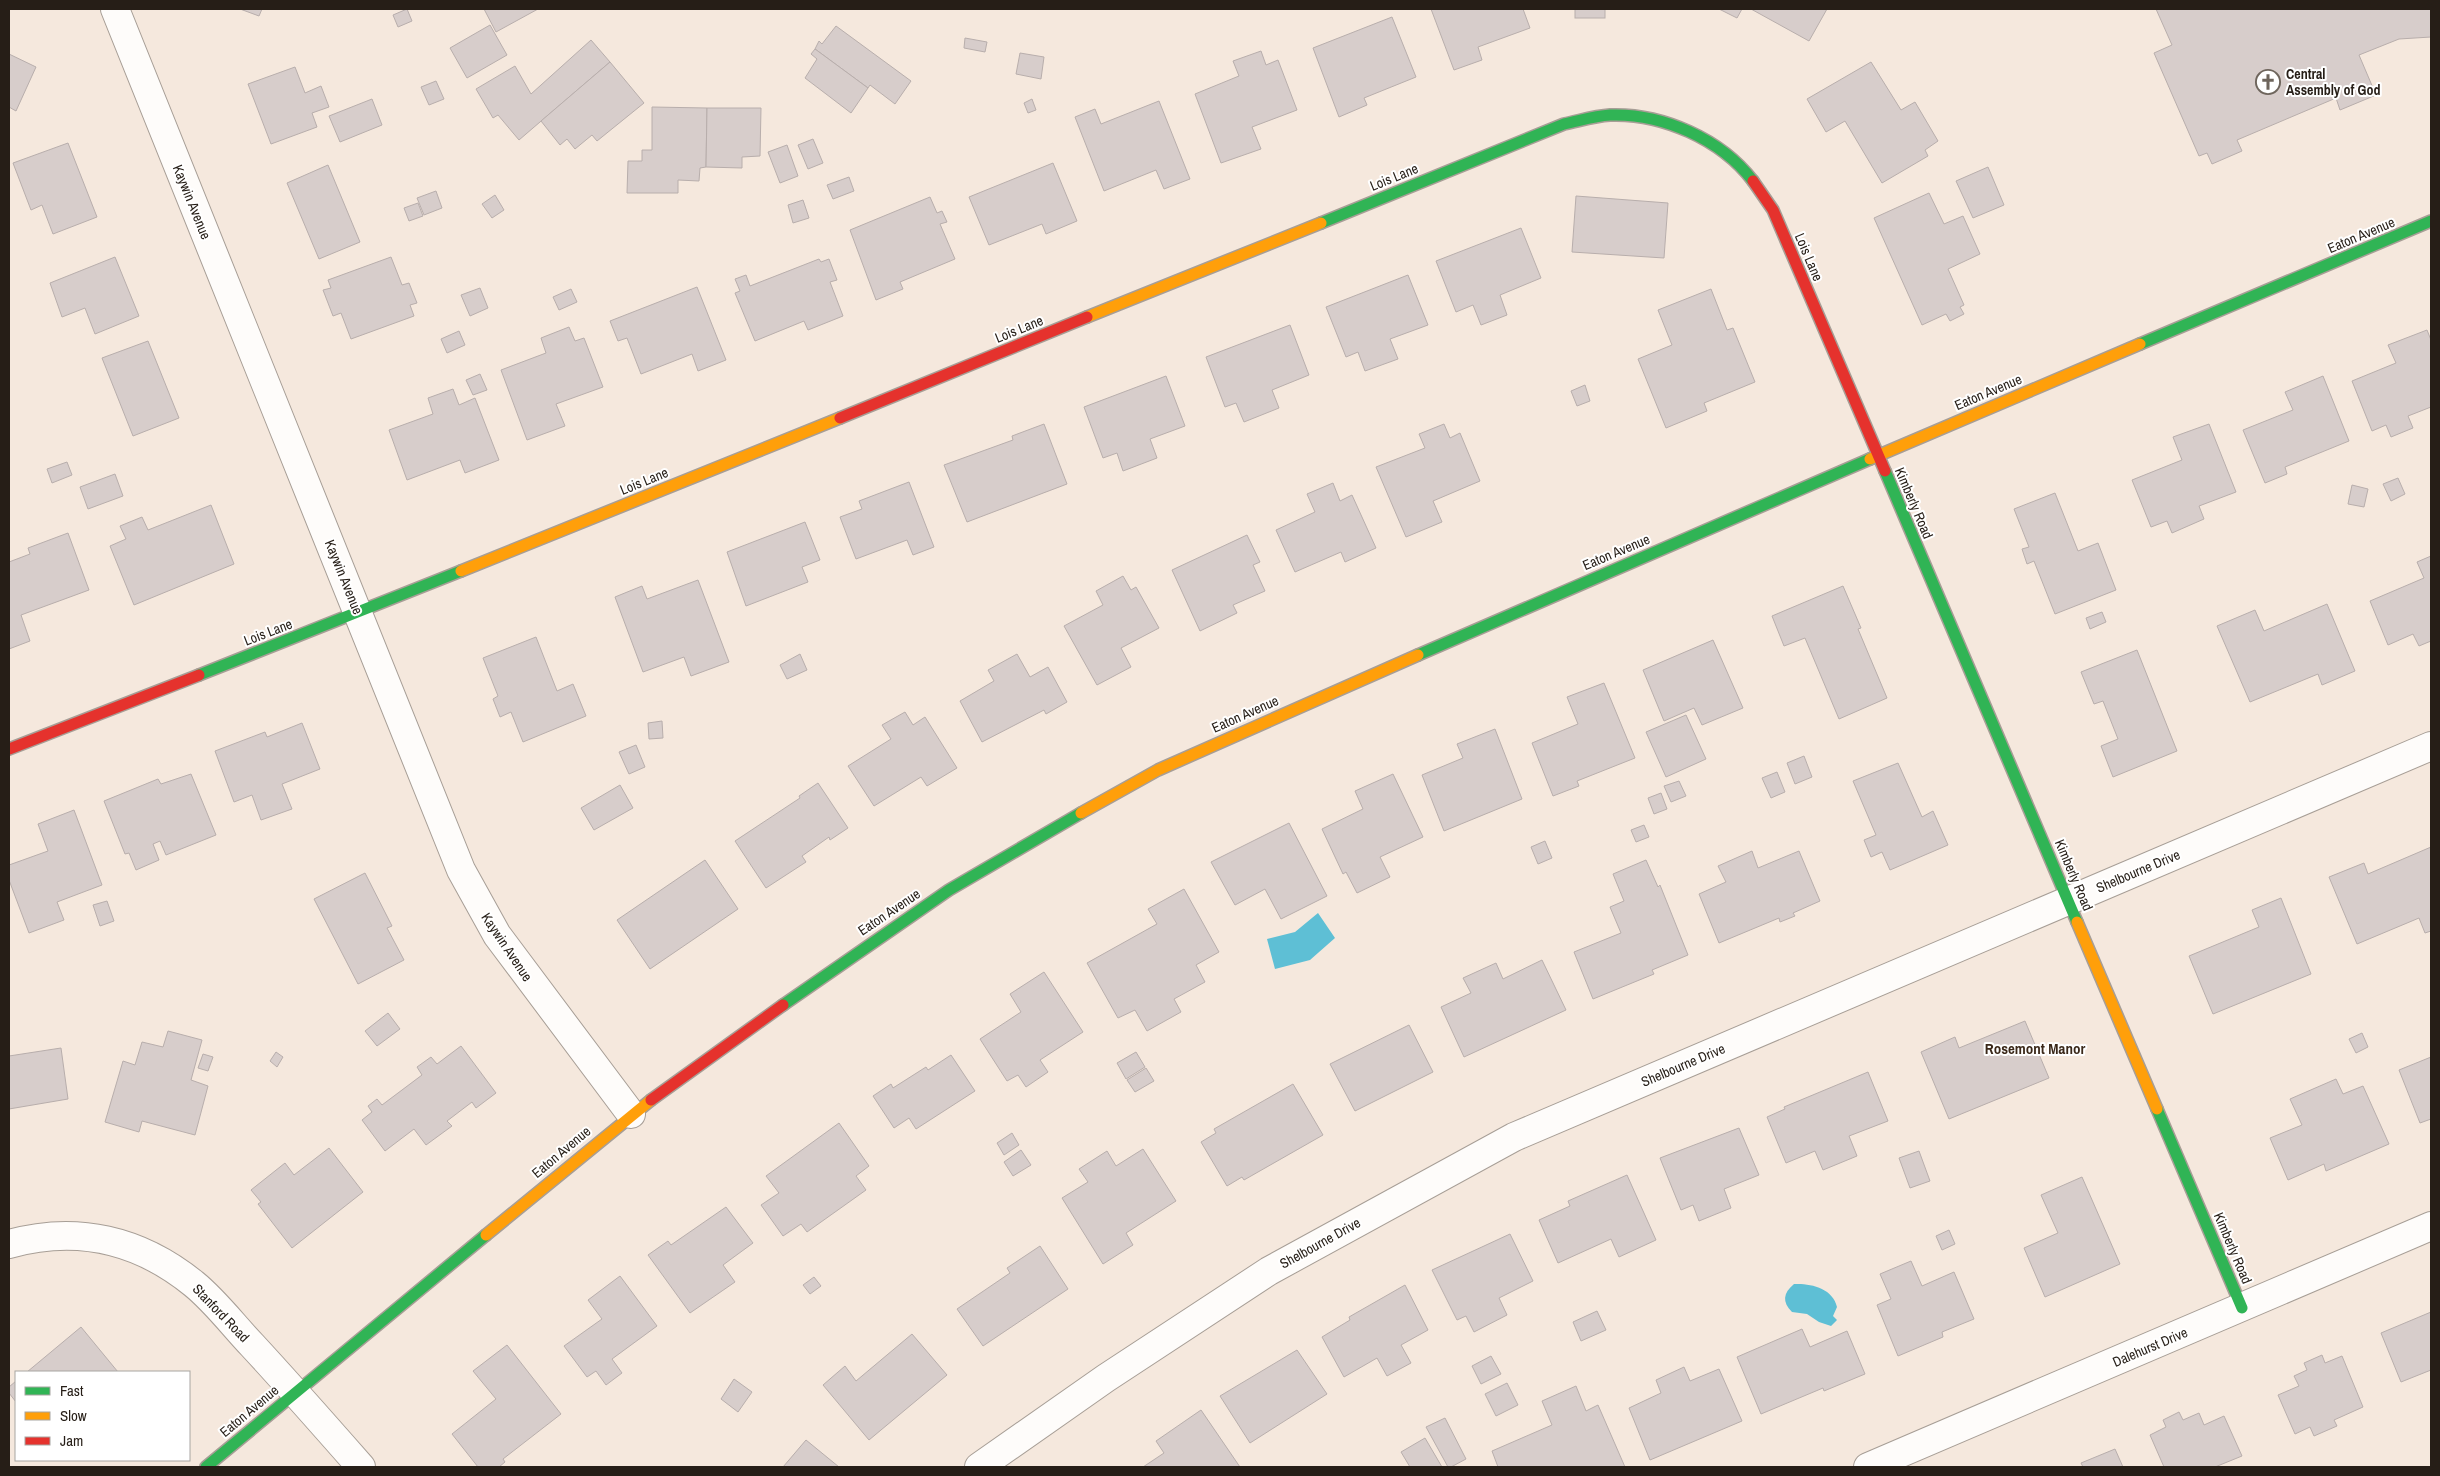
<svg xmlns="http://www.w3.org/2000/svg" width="2440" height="1476" viewBox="0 0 2440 1476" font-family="'Archivo Narrow',sans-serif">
	<rect width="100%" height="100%" fill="#f5e8dd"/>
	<g fill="#5ebfd5">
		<polygon points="1318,913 1335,938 1310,960 1275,969 1267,939 1295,932"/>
		<path d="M1794,1284C1810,1283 1833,1288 1837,1307L1833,1316L1837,1320L1831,1326L1819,1322L1807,1314L1792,1312C1782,1302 1783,1293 1794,1284Z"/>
	</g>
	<g fill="#d7cdcb" stroke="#b8aeac">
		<polygon points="240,9 262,9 259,16"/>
		<polygon points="407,9 412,21 398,27 393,15"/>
		<polygon points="484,9 538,9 496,32"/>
		<polygon points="1431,9 1523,9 1530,28 1478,47 1482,60 1454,70"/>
		<rect x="1575" y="9" width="30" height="9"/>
		<polygon points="1719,9 1742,9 1737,18"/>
		<polygon points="1751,9 1827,9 1809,41"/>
		<polygon points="2156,9 2431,9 2431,37 2399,39 2359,55 2376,95 2340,110 2336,98 2237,140 2242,151 2212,164 2207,153 2199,156 2154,53 2172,45"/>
		<polygon points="1392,17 1416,77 1364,98 1367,105 1339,117 1313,48"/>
		<polygon points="490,25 507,55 467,78 450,48"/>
		<polygon points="836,26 911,81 895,104 870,85 868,88 815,49 819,41 822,44"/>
		<polygon points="965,38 987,42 985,52 964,48"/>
		<polygon points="591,40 610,62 519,140 498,115 493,118 476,89 515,66 531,94"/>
		<polygon points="815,49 868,88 851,113 805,78 817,59 811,54"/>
		<polygon points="1261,51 1266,65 1278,60 1297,110 1252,127 1261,149 1221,163 1195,94 1239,76 1233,61"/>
		<polygon points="1020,53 1044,57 1041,79 1016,74"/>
		<polygon points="9,54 36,67 16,111 9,107"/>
		<polygon points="610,62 644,103 597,141 592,135 575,149 567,139 560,145 541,121"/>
		<polygon points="1871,62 1901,110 1915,102 1938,141 1925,150 1928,156 1882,183 1845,121 1826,132 1807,99"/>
		<polygon points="295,67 305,93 321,86 329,107 312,113 317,127 271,144 248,84"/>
		<polygon points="436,81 444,99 429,105 421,87"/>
		<polygon points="372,99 382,125 340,142 329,116"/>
		<polygon points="1032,99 1036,110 1028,113 1024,103"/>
		<polygon points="1159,101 1190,179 1164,189 1156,170 1104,191 1075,117 1095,109 1101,124"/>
		<polygon points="652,107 707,108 706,167 700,168 699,181 678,180 678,193 627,193 628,161 642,161 642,150 652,150"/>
		<polygon points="707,108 761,108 760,156 742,157 742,168 706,167"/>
		<polygon points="813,139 823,163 808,169 798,145"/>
		<polygon points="68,143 97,217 53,234 42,205 31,210 13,163"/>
		<polygon points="787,145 798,176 780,183 768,152"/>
		<polygon points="1053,163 1077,221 1046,234 1042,224 989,245 969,197"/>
		<polygon points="328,165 360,242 319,259 287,183"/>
		<polygon points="1988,167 2004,205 1973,218 1956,181"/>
		<polygon points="849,177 854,191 833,199 827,185"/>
		<polygon points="436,191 442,208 424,215 417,198"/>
		<polygon points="1929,193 1944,224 1963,216 1980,254 1948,269 1964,305 1960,307 1964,314 1950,321 1946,314 1922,325 1874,218"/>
		<polygon points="495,195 504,210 492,218 482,204"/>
		<polygon points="1576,196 1668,203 1664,258 1572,252"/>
		<polygon points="930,197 937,213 942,211 947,222 940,224 955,259 900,282 903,289 876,300 850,230"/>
		<polygon points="803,200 809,218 793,223 788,205"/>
		<polygon points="418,203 423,216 409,221 404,208"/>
		<polygon points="1521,228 1541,278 1500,295 1507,315 1481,325 1473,305 1456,312 1436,261"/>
		<polygon points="115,257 139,316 95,334 85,308 62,317 50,283"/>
		<polygon points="391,257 402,285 409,283 417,303 410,305 414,316 351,339 341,313 333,316 323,290 331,288 328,280"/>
		<polygon points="819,259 821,262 829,259 837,280 830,282 843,316 808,330 804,321 755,341 735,293 740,291 735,279 746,275 750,286"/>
		<polygon points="1408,275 1428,325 1390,339 1398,359 1365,371 1358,352 1346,357 1326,307"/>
		<polygon points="697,287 726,360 698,371 692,354 641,374 627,338 618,341 610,321"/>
		<polygon points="480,288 488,308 470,316 461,295"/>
		<polygon points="571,289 577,302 559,310 553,297"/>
		<polygon points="1711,289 1727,330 1733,328 1755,382 1704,403 1707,411 1666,428 1638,359 1672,345 1658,310"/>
		<polygon points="1290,325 1309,375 1272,390 1279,408 1244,422 1236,403 1225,407 1206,357"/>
		<polygon points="569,327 575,341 584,338 603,387 556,404 565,426 527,440 501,370 546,353 541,338"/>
		<polygon points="2427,330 2431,340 2431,407 2408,416 2413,428 2391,437 2386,425 2372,431 2352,381 2396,363 2388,345"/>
		<polygon points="459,331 465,345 447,353 441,339"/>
		<polygon points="148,341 179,418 133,436 102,358"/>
		<polygon points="480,374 487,390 473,395 466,380"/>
		<polygon points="1166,376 1185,426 1150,439 1157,458 1123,471 1117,453 1103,458 1084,407"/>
		<polygon points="2323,376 2349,441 2285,467 2287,474 2265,483 2243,430 2293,410 2285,392"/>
		<polygon points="1585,385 1590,401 1577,406 1571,391"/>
		<polygon points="453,389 459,405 475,398 499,460 465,473 460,460 407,480 389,430 433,414 428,398"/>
		<polygon points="1044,424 1067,484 967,522 944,465 1013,440 1012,436"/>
		<polygon points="1444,424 1450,438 1460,433 1480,481 1433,501 1442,522 1406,537 1376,467 1425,448 1419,434"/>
		<polygon points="2209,424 2236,492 2199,506 2204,519 2172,533 2167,521 2151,527 2132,480 2182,460 2173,437"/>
		<polygon points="67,462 72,475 52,483 47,469"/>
		<polygon points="115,474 123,496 88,509 80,487"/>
		<polygon points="2398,478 2405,494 2391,501 2383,484"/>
		<polygon points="909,482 934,547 913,555 907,540 856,559 840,517 862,509 859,501"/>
		<polygon points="1333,483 1340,501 1352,495 1376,548 1345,562 1341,552 1295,572 1276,530 1315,512 1307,494"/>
		<polygon points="2352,485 2368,489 2364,507 2348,504"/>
		<polygon points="2055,493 2078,551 2098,543 2116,590 2055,614 2034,561 2027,564 2022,549 2029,547 2014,509"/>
		<polygon points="211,505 234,564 134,605 110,546 126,539 120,526 142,517 148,530"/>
		<polygon points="805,522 820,560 802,567 808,582 746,606 727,552"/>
		<polygon points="68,533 89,590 21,615 30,641 9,649 9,562 30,554 28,548"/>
		<polygon points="1247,535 1260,562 1253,565 1265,591 1233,605 1237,613 1200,631 1172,570"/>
		<polygon points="2431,556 2431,641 2419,646 2413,634 2388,645 2370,601 2424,578 2417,562"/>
		<polygon points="1123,576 1131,590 1136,587 1159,628 1121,648 1131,667 1097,685 1064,626 1103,605 1096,591"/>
		<polygon points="698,580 729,662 691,676 684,657 643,672 615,597 642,586 647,599"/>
		<polygon points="1843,586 1861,628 1858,629 1887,698 1839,719 1805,638 1784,646 1772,616"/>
		<polygon points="2327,604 2355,671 2322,685 2318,674 2250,702 2217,626 2255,610 2264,631"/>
		<polygon points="2102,612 2106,622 2090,629 2086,618"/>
		<polygon points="536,637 557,691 573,684 586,716 523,742 511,712 500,717 493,699 498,696 483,658"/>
		<polygon points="1713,640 1743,708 1702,725 1694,708 1664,721 1643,670"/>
		<polygon points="2137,650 2177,751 2113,777 2101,746 2118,739 2103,701 2094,704 2081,672"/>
		<polygon points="800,654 807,670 787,679 780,665"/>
		<polygon points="1017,654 1030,677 1048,667 1067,702 1046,714 1044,710 982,742 960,701 994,681 988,670"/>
		<polygon points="1604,683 1635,758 1577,781 1579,786 1553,796 1532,743 1578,724 1567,697"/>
		<polygon points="905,712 913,725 925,717 957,768 927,786 921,777 874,806 848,766 891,739 882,725"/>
		<polygon points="1686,715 1706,759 1666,777 1646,732"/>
		<polygon points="662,721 663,738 649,739 648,723"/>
		<polygon points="302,723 320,769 282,784 292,809 261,820 252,795 234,802 215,751 265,732 267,737"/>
		<polygon points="1495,729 1522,799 1444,831 1422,775 1463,758 1457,744"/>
		<polygon points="636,745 645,767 629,774 619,752"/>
		<polygon points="1804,756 1812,777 1795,784 1787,763"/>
		<polygon points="1898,763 1922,817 1933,811 1948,845 1890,870 1882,852 1871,857 1864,840 1876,835 1853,781"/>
		<polygon points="1777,772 1785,792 1771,798 1762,778"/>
		<polygon points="191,774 216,835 166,855 160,841 153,844 159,860 136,870 129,853 125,854 104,801 158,779 161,784"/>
		<polygon points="1393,774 1423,837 1380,857 1390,877 1357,893 1346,872 1343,874 1322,829 1363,809 1355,791"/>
		<polygon points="1679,781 1686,796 1671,802 1664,786"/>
		<polygon points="818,783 848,828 830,840 829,837 802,856 806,862 766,888 735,841 800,798 799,796"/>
		<polygon points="620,785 633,808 594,830 581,808"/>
		<polygon points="1661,793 1667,809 1654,814 1648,798"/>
		<polygon points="74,810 102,885 57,902 64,920 29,933 9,880 9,865 48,851 38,824"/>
		<polygon points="1289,823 1327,896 1281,919 1265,889 1235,905 1211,862"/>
		<polygon points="1644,825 1649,837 1636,842 1631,830"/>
		<polygon points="1545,841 1552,858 1538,864 1531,847"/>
		<polygon points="2431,847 2431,931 2425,933 2419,918 2357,944 2329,877 2364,863 2368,874"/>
		<polygon points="1752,851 1758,868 1799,851 1820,901 1793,913 1795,916 1780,922 1779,918 1719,943 1699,894 1726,882 1718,866"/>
		<polygon points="705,860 738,909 650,969 617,920"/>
		<polygon points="1646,860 1658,887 1660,885 1688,955 1652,970 1654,974 1593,999 1574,952 1621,933 1610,907 1624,901 1613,874"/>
		<polygon points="365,873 392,926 387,928 404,960 358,984 314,899"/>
		<polygon points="1184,889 1219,952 1196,965 1205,982 1174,999 1181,1012 1147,1031 1135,1010 1118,1018 1087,963 1157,924 1148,909"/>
		<polygon points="2281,898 2311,974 2213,1014 2189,956 2259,927 2252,910"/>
		<polygon points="107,901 114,921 100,926 93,905"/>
		<polygon points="1542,960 1566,1010 1464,1057 1441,1007 1471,993 1463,978 1496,963 1503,979"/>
		<polygon points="1044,972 1083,1032 1040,1060 1048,1072 1026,1087 1018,1075 1007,1081 980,1039 1021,1012 1010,994"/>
		<polygon points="388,1013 400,1029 377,1046 365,1031"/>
		<polygon points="2025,1021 2049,1078 1949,1119 1921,1052 1955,1037 1959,1048"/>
		<polygon points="1409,1025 1433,1072 1355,1111 1330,1064"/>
		<polygon points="168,1031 202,1040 191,1080 208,1086 195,1135 142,1121 139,1132 105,1122 123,1061 135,1065 142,1042 163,1047"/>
		<polygon points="2362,1033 2368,1047 2356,1053 2349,1039"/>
		<polygon points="461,1046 496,1093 476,1108 472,1102 447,1121 452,1126 426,1145 414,1129 385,1151 362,1120 372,1112 368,1106 377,1099 382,1105 422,1075 417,1067 431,1057 437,1064"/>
		<polygon points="61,1048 68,1099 9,1109 9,1056"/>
		<polygon points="276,1052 283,1057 277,1067 270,1061"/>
		<polygon points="1136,1052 1145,1067 1126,1079 1117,1063"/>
		<polygon points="203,1054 213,1057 208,1071 198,1068"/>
		<polygon points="951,1055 975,1091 916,1129 909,1118 894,1128 873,1096 891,1084 893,1088 926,1067 928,1070"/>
		<polygon points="2431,1057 2431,1119 2420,1123 2399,1070"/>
		<polygon points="1146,1068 1154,1081 1135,1092 1127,1080"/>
		<polygon points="1868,1072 1888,1121 1849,1136 1857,1156 1823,1170 1815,1151 1786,1163 1767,1117 1785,1109 1784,1107"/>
		<polygon points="2336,1079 2343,1094 2363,1086 2389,1144 2326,1171 2324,1164 2288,1180 2270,1138 2302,1125 2290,1099"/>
		<polygon points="1293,1084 1323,1135 1244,1180 1242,1177 1227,1186 1201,1142 1216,1133 1214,1129"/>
		<polygon points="839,1123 869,1166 856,1176 866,1190 807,1232 801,1224 783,1236 761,1205 779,1193 766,1176"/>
		<polygon points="1739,1128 1759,1175 1724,1189 1731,1208 1699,1221 1693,1205 1681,1210 1660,1158"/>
		<polygon points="1012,1133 1019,1145 1004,1155 997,1143"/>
		<polygon points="329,1148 363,1192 292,1248 258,1204 261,1202 251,1190 285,1163 294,1175"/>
		<polygon points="1143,1149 1176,1201 1126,1233 1133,1245 1103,1264 1062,1198 1088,1182 1079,1169 1107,1151 1116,1166"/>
		<polygon points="1021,1150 1031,1165 1013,1176 1004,1162"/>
		<polygon points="1919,1151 1930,1181 1910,1188 1899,1158"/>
		<polygon points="1627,1175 1656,1240 1619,1257 1611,1239 1558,1263 1539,1220 1570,1206 1568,1201"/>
		<polygon points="2082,1177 2120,1264 2045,1297 2024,1248 2058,1233 2041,1195"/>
		<polygon points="726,1207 753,1243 723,1265 735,1282 690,1313 648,1255 668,1241 671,1245"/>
		<polygon points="1949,1230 1955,1244 1942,1250 1936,1236"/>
		<polygon points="1510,1234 1533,1281 1499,1298 1507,1315 1474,1332 1466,1316 1457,1320 1432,1270"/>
		<polygon points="1040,1246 1068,1289 983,1346 957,1309 1010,1273 1007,1268"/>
		<polygon points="1911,1261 1922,1286 1954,1272 1974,1319 1942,1332 1943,1337 1898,1356 1877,1305 1891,1299 1880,1274"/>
		<polygon points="620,1276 657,1326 612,1359 622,1373 606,1385 596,1371 587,1377 564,1346 602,1319 588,1300"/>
		<polygon points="814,1277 821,1286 810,1294 803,1285"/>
		<polygon points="1405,1285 1428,1330 1401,1345 1411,1363 1387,1376 1377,1358 1344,1377 1322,1337 1350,1320 1349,1317"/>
		<polygon points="1597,1311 1606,1330 1581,1341 1573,1322"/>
		<polygon points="2431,1312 2431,1370 2401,1382 2381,1333"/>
		<polygon points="81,1327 118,1372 27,1372"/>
		<polygon points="1802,1329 1810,1347 1847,1331 1865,1374 1824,1391 1823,1388 1761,1414 1737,1357"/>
		<polygon points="912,1334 947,1375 869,1440 823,1385 845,1366 856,1381"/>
		<polygon points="507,1345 561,1414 503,1459 505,1462 499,1467 478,1467 452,1434 496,1399 473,1371"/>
		<polygon points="1297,1350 1327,1394 1250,1443 1220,1396"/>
		<polygon points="2322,1355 2325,1363 2342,1356 2363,1407 2334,1420 2337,1426 2314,1436 2310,1427 2295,1434 2278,1395 2299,1386 2294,1376 2307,1370 2304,1363"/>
		<polygon points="1491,1356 1501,1374 1481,1384 1472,1366"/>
		<polygon points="1684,1367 1690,1381 1719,1369 1742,1421 1650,1460 1629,1408 1661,1393 1656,1380"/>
		<polygon points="734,1379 752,1392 738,1412 721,1399"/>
		<polygon points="16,1381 16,1402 9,1393 9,1387"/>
		<polygon points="1507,1383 1518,1405 1496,1416 1485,1394"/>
		<polygon points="1576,1386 1586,1411 1598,1405 1625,1467 1498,1467 1492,1451 1552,1425 1542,1401"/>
		<polygon points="1201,1410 1240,1467 1143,1467 1164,1453 1156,1441"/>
		<polygon points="2179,1412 2183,1420 2199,1413 2204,1425 2224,1416 2242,1456 2215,1467 2164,1467 2150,1435 2166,1427 2163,1420"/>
		<polygon points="1445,1418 1466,1459 1451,1467 1448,1467 1426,1427"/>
		<polygon points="1425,1438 1442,1467 1410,1467 1401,1452"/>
		<polygon points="806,1440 839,1467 783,1467"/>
		<polygon points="2115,1449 2123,1467 2083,1467 2081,1463"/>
	</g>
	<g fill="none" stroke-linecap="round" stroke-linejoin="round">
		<defs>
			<g id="street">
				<polyline points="115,9 461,870 497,935 631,1114"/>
				<path d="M9,1244C77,1225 140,1240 194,1284C215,1301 233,1325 252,1345C289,1385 325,1426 361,1467"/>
				<polyline points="979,1467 1106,1378 1269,1271 1514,1137 2431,746"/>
				<polyline points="1868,1467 2431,1226"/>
			</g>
			<g id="fast">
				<path d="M1321,223L1564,124C1579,121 1594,116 1610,115C1662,113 1721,139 1753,181"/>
				<polyline points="2140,344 2431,221"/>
				<polyline points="1885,471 2077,922"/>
				<polyline points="1418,655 1870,459"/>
				<polyline points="199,675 461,571"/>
				<polyline points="783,1005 949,890 1081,813"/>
				<polyline points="2157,1109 2242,1308"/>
				<polyline points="206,1467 486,1235"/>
			</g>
			<g id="slow">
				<polyline points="1087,317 1321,223"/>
				<polyline points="1870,459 2140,344"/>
				<polyline points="461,571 840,418"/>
				<polyline points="1081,813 1158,770 1418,655"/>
				<polyline points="2077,922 2157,1109"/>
				<polyline points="486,1235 651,1100"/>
			</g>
			<g id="jam">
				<polyline points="1753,181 1773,210 1885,471"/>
				<polyline points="840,418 1087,317"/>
				<polyline points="9,749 199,675"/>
				<polyline points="651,1100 783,1005"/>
			</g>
		</defs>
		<use href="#street" stroke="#a79e96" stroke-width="30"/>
		<use href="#fast" stroke="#a79e96" stroke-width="14"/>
		<use href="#slow" stroke="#a79e96" stroke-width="14"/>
		<use href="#jam" stroke="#a79e96" stroke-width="14"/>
		<use href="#street" stroke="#fefcfa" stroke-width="28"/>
		<use href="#fast" stroke="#30b455" stroke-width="11"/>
		<use href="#slow" stroke="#ff9f0a" stroke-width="11"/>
		<use href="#jam" stroke="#e5322d" stroke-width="11"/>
	</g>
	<defs>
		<symbol id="church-ring" viewBox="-11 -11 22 22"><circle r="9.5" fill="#fff" stroke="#6e655c" stroke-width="1.5"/><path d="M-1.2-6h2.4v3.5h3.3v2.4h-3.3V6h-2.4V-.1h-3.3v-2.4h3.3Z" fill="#6e655c"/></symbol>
	</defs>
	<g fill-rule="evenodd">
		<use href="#church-ring" x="2254" y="68" width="28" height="28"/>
	</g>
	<g text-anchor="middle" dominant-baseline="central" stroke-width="4" stroke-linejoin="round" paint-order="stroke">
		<g font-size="14" font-weight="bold" fill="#261e17" stroke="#fff" text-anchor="start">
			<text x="2286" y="74">Central<tspan x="2286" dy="16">Assembly of God</tspan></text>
		</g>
		<g font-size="14" fill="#261e17" stroke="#fff">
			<text transform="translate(1394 177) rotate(-22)">Lois Lane</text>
			<text transform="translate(192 202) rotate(68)">Kaywin Avenue</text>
			<text transform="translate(2361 235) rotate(-23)">Eaton Avenue</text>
			<text transform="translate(1809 257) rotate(67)">Lois Lane</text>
			<text transform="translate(1019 329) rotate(-22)">Lois Lane</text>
			<text transform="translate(1988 392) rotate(-23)">Eaton Avenue</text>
			<text transform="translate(644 481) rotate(-22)">Lois Lane</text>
			<text transform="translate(1914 503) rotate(67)">Kimberly Road</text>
			<text transform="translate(1616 552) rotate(-23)">Eaton Avenue</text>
			<text transform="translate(344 577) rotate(68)">Kaywin Avenue</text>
			<text transform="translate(268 632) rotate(-21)">Lois Lane</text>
			<text transform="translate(1245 714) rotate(-24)">Eaton Avenue</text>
			<text transform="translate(2138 871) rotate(-23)">Shelbourne Drive</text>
			<text transform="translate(2074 875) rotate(67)">Kimberly Road</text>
			<text transform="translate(889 912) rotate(-34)">Eaton Avenue</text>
			<text transform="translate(507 947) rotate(56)">Kaywin Avenue</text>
			<text transform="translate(1683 1065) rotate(-23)">Shelbourne Drive</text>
			<text transform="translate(561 1152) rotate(-40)">Eaton Avenue</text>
			<text transform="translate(1320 1243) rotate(-29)">Shelbourne Drive</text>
			<text transform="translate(2233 1248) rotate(67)">Kimberly Road</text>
			<text transform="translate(221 1313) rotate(46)">Stanford Road</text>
			<text transform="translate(2150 1347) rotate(-23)">Dalehurst Drive</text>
			<text transform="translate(249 1411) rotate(-40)">Eaton Avenue</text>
		</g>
		<g font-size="15" font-weight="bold" fill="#3a2819" stroke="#fff">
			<text x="2035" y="1048">Rosemont Manor</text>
		</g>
	</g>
	<rect width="2440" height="1476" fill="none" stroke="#261e17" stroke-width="20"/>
	<rect x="15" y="1371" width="175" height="90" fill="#ffffff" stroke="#a8a5a2"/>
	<rect x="25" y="1387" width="25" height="8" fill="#30b455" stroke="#a8a5a2"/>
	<text x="60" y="1396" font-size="15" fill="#261e17">Fast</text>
	<rect x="25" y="1412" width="25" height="8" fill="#ff9f0a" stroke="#a8a5a2"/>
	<text x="60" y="1421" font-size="15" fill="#261e17">Slow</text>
	<rect x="25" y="1437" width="25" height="8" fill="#e5322d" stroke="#a8a5a2"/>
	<text x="60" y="1446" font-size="15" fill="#261e17">Jam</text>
</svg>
